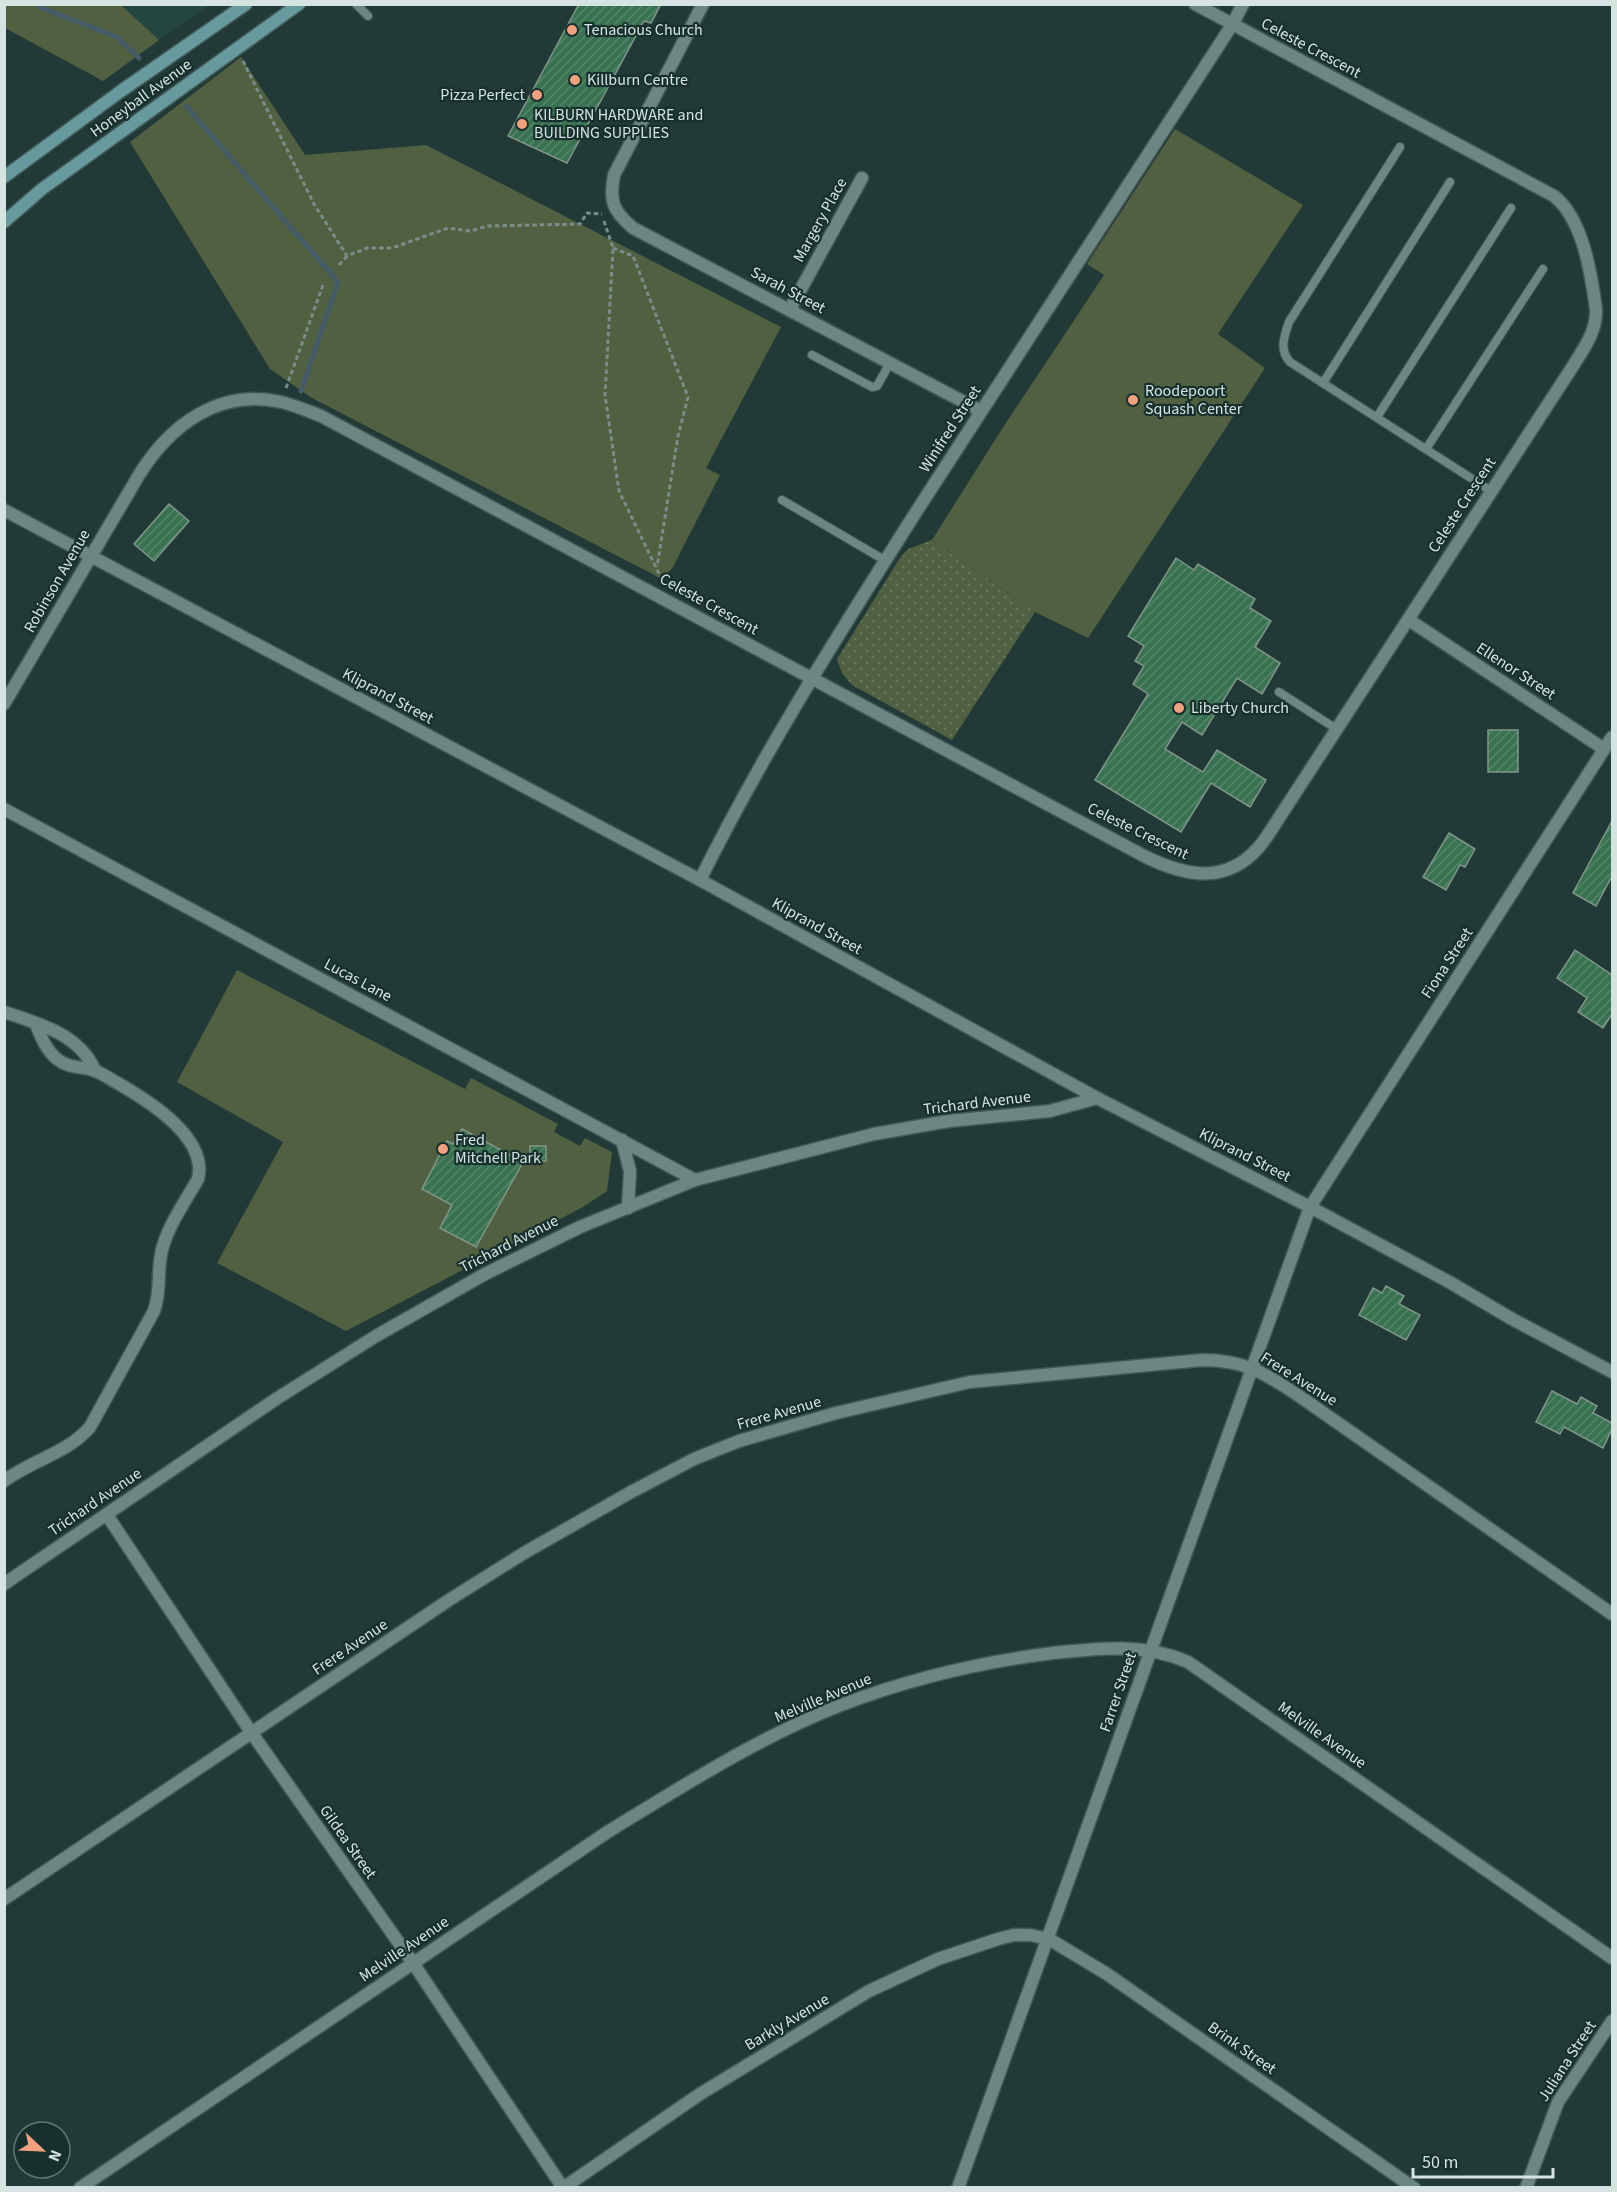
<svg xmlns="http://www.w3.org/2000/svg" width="1617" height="2192" viewBox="0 0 1617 2192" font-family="'Source Sans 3',sans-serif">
	<defs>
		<pattern id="grass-dots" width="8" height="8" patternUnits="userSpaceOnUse" patternTransform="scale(1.5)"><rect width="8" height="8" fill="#516041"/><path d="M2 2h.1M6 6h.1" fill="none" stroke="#69775c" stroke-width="1.8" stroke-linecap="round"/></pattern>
		<pattern id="building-hatch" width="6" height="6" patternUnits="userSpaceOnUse" patternTransform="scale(1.5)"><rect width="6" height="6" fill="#397251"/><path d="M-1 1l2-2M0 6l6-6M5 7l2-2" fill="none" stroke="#55866a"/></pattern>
	</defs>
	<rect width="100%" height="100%" fill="#213a37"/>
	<polygon fill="#244641" points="121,5 209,5 159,40"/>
	<polygon fill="url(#grass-dots)" points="932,540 1035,612 952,740 852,685 842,673 837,659 900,558 908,549"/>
	<g fill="#516041">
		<polygon points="4,5 121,5 159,40 103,81 5,28"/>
		<polygon points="241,57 305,155 426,145 781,327 706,468 720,475 673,567 662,579 312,398 270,369 130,142"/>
		<polygon points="1175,129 1303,205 1218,334 1265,368 1088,638 1035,612 932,540 1000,432 1104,275 1087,264"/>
		<polygon points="237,970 465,1089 471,1078 558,1124 554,1132 580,1146 585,1138 612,1152 607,1191 583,1207 346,1331 217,1263 283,1142 177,1082"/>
	</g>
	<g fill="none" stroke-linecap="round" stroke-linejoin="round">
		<g stroke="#435c67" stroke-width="5">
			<polyline points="38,4 42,8 117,37 139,58"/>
			<polyline points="186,106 338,282 301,391"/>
		</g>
	</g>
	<g fill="url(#building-hatch)" stroke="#819688" stroke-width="1.5">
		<polygon points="579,4 661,4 651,23 644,21 567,163 508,136"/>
		<polygon points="169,504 189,521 154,561 134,544"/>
		<polygon points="1176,558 1194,570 1198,564 1255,599 1250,608 1271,621 1255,647 1280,663 1262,694 1237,678 1202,735 1182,722 1165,749 1203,772 1217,750 1266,780 1250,807 1211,783 1181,832 1095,780 1148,694 1133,684 1144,666 1135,661 1144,646 1128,636"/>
		<rect x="1488" y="730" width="30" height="42"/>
		<polygon points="1612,821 1612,876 1596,906 1573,893"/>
		<polygon points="1449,833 1475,849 1465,867 1460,865 1446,890 1423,877"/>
		<polygon points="1575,950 1612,975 1612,1014 1603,1028 1578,1012 1587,998 1557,978"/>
		<polygon points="462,1129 523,1162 476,1247 440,1228 452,1205 422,1189 447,1141 453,1144"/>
		<rect x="530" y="1146" width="16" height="15"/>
		<polygon points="1386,1286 1404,1296 1399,1304 1420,1315 1406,1340 1359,1315 1373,1288 1382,1293"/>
		<polygon points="1552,1391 1577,1404 1581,1397 1597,1406 1593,1413 1612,1423 1612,1429 1603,1448 1564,1427 1560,1434 1536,1422"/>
	</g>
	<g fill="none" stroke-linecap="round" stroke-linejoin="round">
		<defs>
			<g id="lane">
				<polyline points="356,4 368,16"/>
				<path d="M1400,147L1289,322C1284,337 1279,350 1290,362L1491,491"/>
				<polyline points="812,355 872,387 877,386 890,363"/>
				<polyline points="1323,383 1450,182"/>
				<polyline points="1377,417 1511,208"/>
				<polyline points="1426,449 1543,269"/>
				<polyline points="782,500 886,561"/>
				<polyline points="1279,692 1338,730"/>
			</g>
			<g id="street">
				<path d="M703,4L614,175C609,202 613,211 633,228L981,411"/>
				<polyline points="790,309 862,178"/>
				<polyline points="4,510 700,880 1097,1098 1310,1207 1451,1283 1512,1319 1612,1372"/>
				<polyline points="1409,620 1604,749"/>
				<path d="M4,704L139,475C170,425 219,388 281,402C294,405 308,411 321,416L1146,857C1185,876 1226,885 1259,847C1265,840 1270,832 1275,824L1573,366C1584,348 1597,331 1596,309C1591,273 1583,219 1554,196L1195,4"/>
				<polyline points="4,809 695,1180"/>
				<path d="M700,880C764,751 841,630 918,509C1022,347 1127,186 1232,25L1243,4"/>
				<path d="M4,1012C38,1023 81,1035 95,1071"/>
				<polyline points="622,1140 630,1171 628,1208"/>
				<path d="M4,1481C32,1460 68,1453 90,1427L154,1311C162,1290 156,1267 163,1246C170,1223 186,1200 198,1179C208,1138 150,1102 121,1085C113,1081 105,1075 96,1071C83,1066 69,1069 57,1059C46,1050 41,1037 36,1024"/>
				<polyline points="107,1515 251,1732 413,1963 563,2188"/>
				<polyline points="4,1584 276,1399 376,1336 485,1274 580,1227 695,1180 874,1134 949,1121 1050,1111 1097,1098"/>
				<path d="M4,1899L449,1600L524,1553L631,1492L694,1459L739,1441L836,1413L970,1382L1202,1360C1247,1360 1266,1374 1302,1398L1612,1614"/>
				<path d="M80,2188L609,1831C683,1786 759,1737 841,1705C909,1679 981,1662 1053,1653C1100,1648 1144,1643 1188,1662L1612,1958"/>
				<polyline points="563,2188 700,2094 869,1991 938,1959 998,1939 1014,1935 1030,1935 1049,1939 1107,1974 1414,2188"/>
				<polyline points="958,2188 1310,1207 1612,737"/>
				<polyline points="1526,2188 1558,2102 1612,2021"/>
			</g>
			<g id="secondary">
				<polyline points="4,177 121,91 246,4"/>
				<polyline points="4,222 42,189 299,4"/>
			</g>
		</defs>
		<use href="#lane" stroke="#415855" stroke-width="10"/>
		<use href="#street" stroke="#415855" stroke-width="15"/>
		<use href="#secondary" stroke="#415855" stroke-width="15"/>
		<g stroke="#798e8b" stroke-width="3" stroke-dasharray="4.5 3" stroke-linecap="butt">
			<polyline points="243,61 314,204 347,256 367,248 392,248 448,228 470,231 488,226 580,224 587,213 602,214"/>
			<polyline points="604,221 613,248 605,395 619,491 663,582"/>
			<polyline points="613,248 633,256 688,397 678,436 657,567"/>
			<polyline points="339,265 347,256"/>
			<polyline points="286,388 323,285"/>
		</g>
		<use href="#lane" stroke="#6c8783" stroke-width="8"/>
		<use href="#street" stroke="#6c8783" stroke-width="12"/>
		<use href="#secondary" stroke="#669a9e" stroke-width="12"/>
	</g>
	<g fill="#f2a17e" stroke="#17302d" stroke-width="2">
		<circle cx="572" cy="30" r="6"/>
		<circle cx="575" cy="80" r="6"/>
		<circle cx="537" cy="95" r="6"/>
		<circle cx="522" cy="124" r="6"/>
		<circle cx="1133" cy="400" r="6"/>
		<circle cx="1179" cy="708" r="6"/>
		<circle cx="443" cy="1149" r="6"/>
	</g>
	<g text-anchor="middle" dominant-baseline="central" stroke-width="4.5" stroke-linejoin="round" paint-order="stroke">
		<g font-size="16" fill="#d5e4e1" stroke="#17302d" text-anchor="start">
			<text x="584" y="30">Tenacious Church</text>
			<text x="587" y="80">Killburn Centre</text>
			<text x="525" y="95" text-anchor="end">Pizza Perfect</text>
			<text x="534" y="115">KILBURN HARDWARE and<tspan x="534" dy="18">BUILDING SUPPLIES</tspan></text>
			<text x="1145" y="391">Roodepoort<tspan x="1145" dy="18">Squash Center</tspan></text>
			<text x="1191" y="708">Liberty Church</text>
			<text x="455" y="1140">Fred<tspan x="455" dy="18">Mitchell Park</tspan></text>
		</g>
		<g font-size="16" fill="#d5e4e1" stroke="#17302d">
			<text transform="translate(1311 48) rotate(28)">Celeste Crescent</text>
			<text transform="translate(141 98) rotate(-36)">Honeyball Avenue</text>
			<text transform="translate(820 220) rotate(-61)">Margery Place</text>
			<text transform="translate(788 290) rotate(28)">Sarah Street</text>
			<text transform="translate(950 429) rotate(-57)">Winifred Street</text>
			<text transform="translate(1462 505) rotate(-57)">Celeste Crescent</text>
			<text transform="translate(57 581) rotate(-60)">Robinson Avenue</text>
			<text transform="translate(709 604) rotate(29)">Celeste Crescent</text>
			<text transform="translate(1516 671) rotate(33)">Ellenor Street</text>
			<text transform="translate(388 696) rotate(28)">Kliprand Street</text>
			<text transform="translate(1138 831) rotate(26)">Celeste Crescent</text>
			<text transform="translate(817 926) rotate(29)">Kliprand Street</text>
			<text transform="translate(1447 963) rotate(-57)">Fiona Street</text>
			<text transform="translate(358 980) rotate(28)">Lucas Lane</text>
			<text transform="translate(977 1103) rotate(-7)">Trichard Avenue</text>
			<text transform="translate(1245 1155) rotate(27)">Kliprand Street</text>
			<text transform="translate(509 1244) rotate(-27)">Trichard Avenue</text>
			<text transform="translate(1299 1379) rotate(32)">Frere Avenue</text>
			<text transform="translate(779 1413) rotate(-16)">Frere Avenue</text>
			<text transform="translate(95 1502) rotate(-34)">Trichard Avenue</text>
			<text transform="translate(350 1647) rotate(-34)">Frere Avenue</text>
			<text transform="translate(1118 1692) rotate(-71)">Farrer Street</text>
			<text transform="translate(823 1698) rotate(-23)">Melville Avenue</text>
			<text transform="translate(1322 1735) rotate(35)">Melville Avenue</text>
			<text transform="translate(348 1842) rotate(55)">Gildea Street</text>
			<text transform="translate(404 1949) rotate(-34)">Melville Avenue</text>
			<text transform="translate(787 2022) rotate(-31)">Barkly Avenue</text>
			<text transform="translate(1242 2048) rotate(35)">Brink Street</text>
			<text transform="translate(1567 2061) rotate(-57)">Juliana Street</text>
		</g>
	</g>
	<rect width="1617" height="2192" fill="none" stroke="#d5e4e1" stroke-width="12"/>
	<g transform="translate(42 2150) rotate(113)"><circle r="28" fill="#17302d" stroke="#637875" stroke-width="1.5"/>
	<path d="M0-4.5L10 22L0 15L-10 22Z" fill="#f2a17e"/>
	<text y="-9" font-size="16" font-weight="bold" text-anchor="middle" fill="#d5e4e1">N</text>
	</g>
	<path d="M1413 2168v9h140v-9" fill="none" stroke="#d5e4e1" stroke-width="3"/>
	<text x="1422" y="2168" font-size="18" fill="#d5e4e1" stroke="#17302d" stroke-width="4.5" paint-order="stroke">50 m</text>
</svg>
